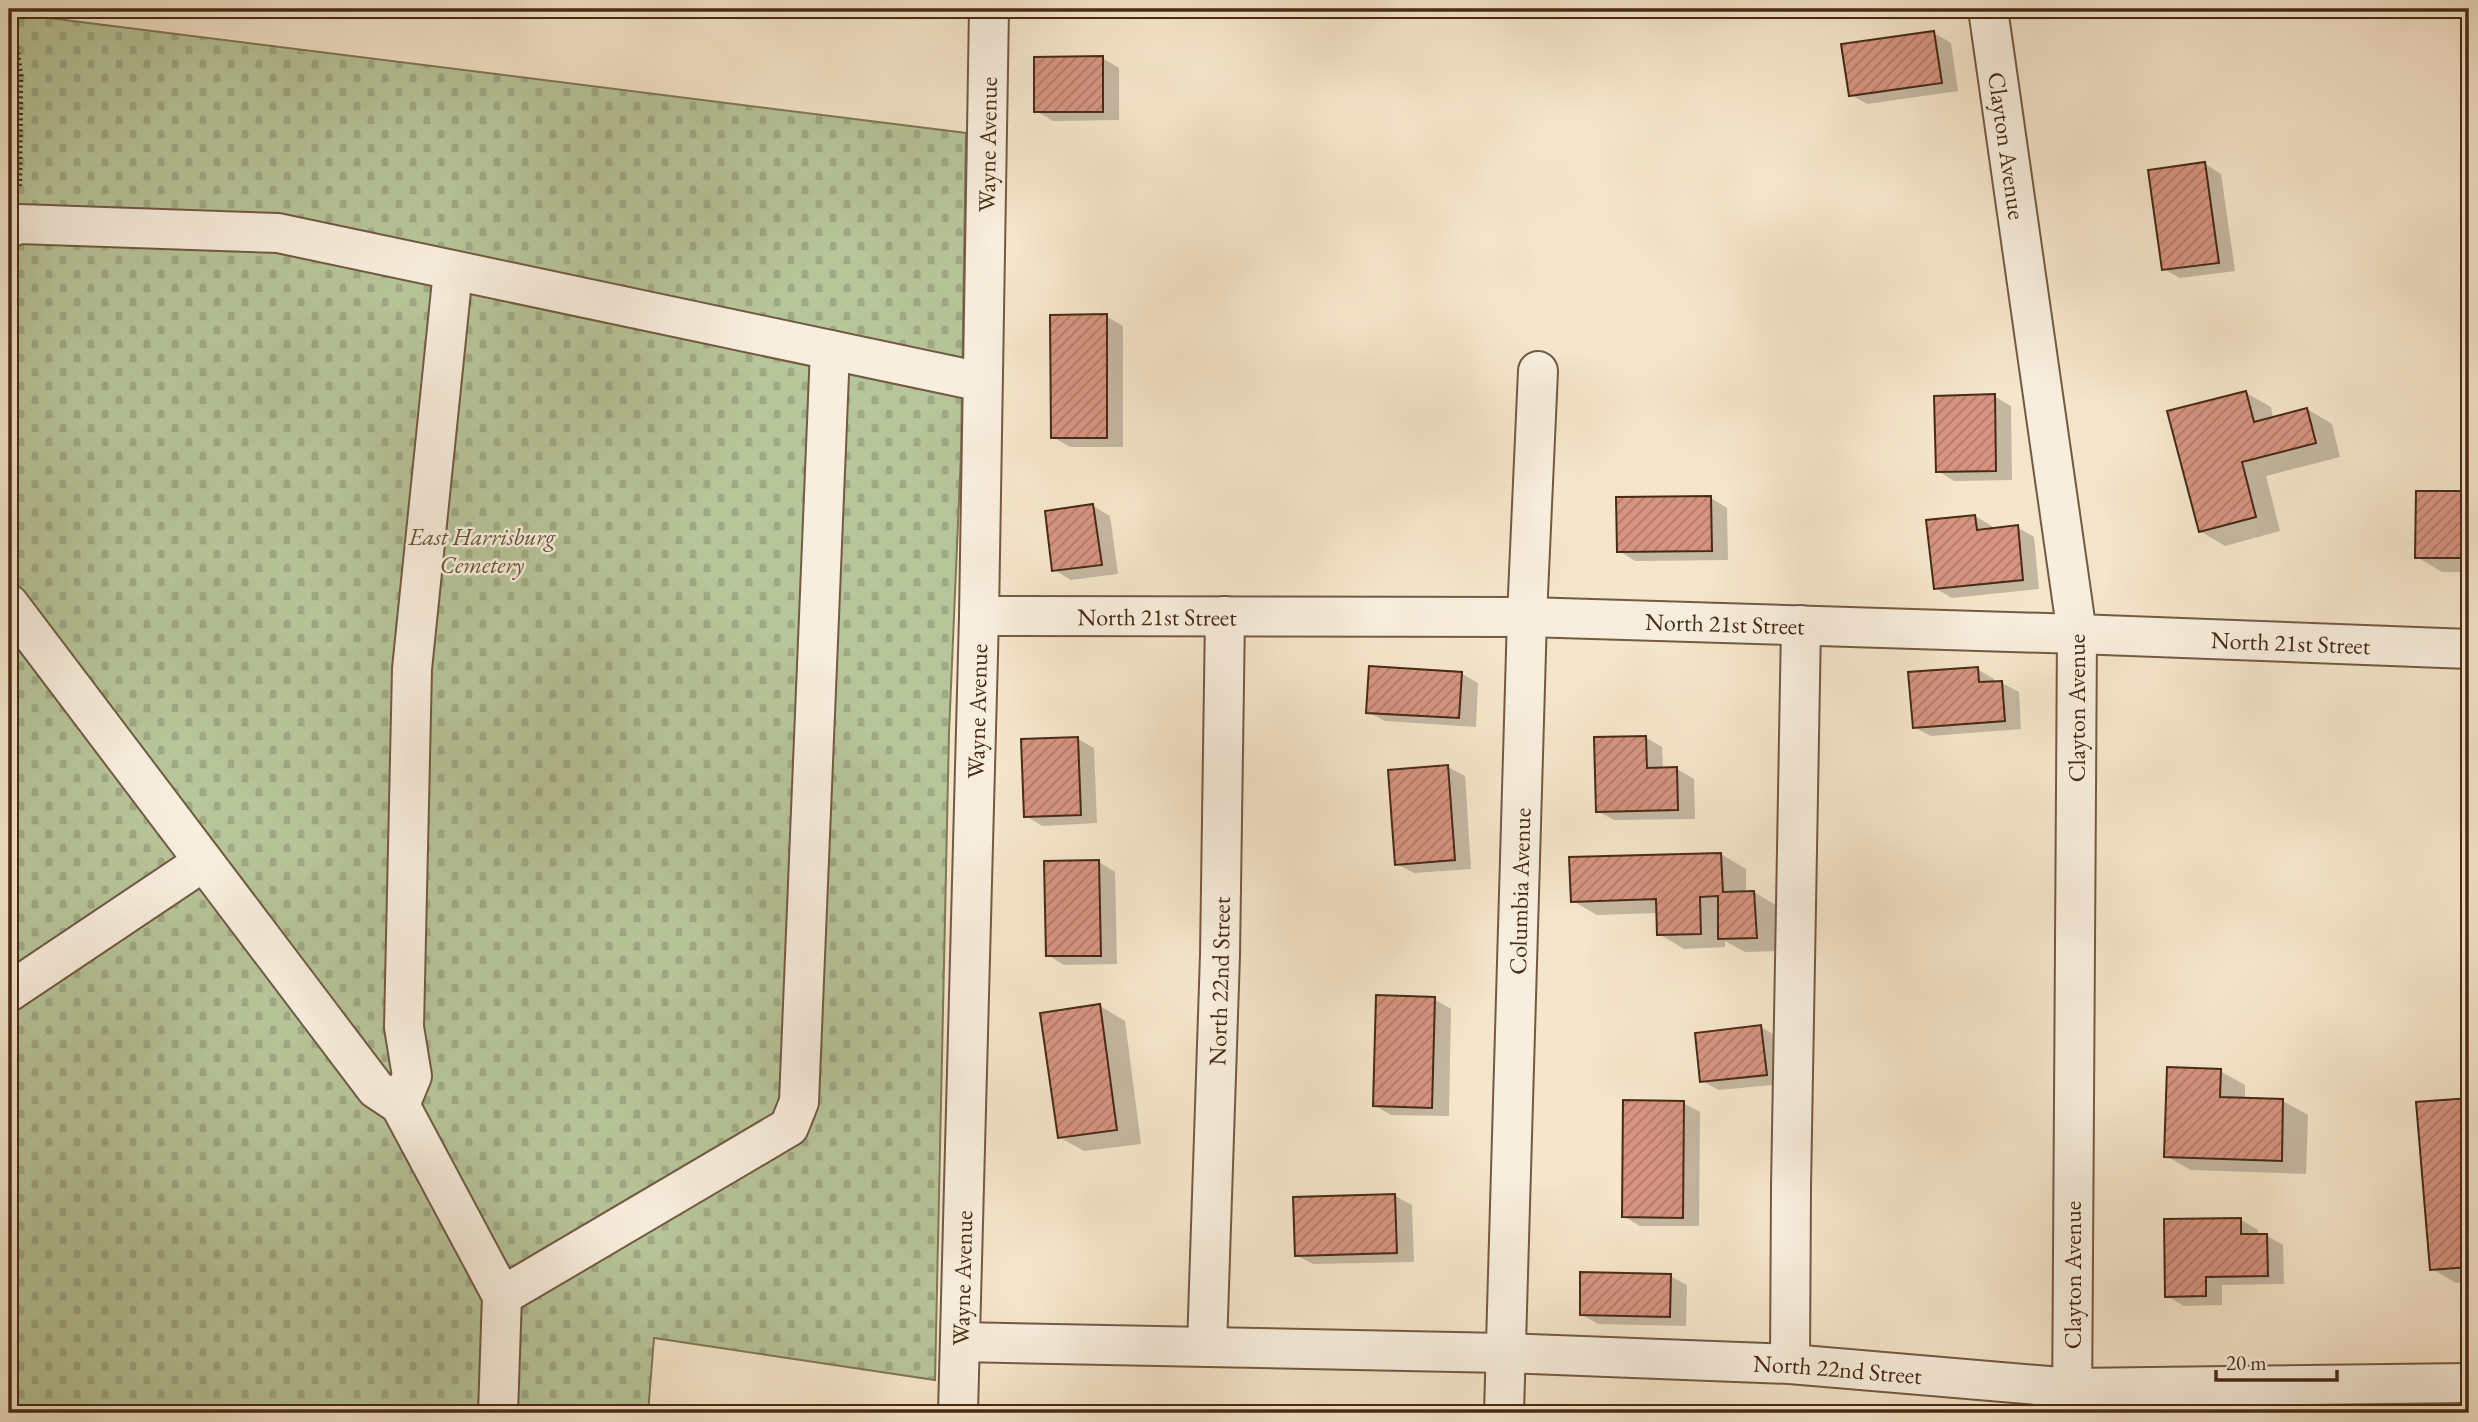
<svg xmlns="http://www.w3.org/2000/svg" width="2478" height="1422" viewBox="0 0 2478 1422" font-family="'EB Garamond',serif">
	<defs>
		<pattern id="cemetery-stones" width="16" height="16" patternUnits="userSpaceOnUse" patternTransform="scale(1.75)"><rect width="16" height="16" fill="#b7c59a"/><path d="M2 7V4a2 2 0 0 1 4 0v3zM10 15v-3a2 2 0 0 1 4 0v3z" fill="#9fa984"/></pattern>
		<pattern id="building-hatch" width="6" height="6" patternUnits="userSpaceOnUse" patternTransform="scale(1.75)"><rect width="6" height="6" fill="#d69481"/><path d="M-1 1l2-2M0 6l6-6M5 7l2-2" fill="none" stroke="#b07968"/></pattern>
	</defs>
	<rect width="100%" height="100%" fill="#f5e5ca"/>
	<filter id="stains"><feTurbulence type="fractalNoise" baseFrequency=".00286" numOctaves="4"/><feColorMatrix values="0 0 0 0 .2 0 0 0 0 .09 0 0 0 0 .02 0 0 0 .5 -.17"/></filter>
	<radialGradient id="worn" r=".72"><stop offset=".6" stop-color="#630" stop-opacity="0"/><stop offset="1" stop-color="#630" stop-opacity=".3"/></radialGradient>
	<polygon fill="url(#cemetery-stones)" stroke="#807857" stroke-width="2" points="9,13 966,133 961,453 949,733 935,1380 654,1338 648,1413 9,1413"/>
	<g fill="#0003">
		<polygon points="1934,33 1951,43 1958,91 1867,104 1851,95"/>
		<polygon points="1102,58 1119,68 1119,120 1053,121 1036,111"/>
		<polygon points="2205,164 2221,174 2235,271 2180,278 2164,269"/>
		<polygon points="1106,316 1123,326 1123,447 1070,447 1053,437"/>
		<polygon points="2246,393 2271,407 2273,418 2307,409 2332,424 2340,457 2266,476 2280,531 2225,546 2200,531"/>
		<polygon points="1994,396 2011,406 2012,480 1954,481 1938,471"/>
		<polygon points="2417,493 2469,493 2469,572 2442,572 2417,557"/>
		<polygon points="1711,498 1727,508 1728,560 1635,561 1619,551"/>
		<polygon points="1093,506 1110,516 1118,574 1071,580 1054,570"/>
		<polygon points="1975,516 1992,526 1992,530 2017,527 2034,537 2039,589 1952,598 1935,588"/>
		<polygon points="1977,669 1994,679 1994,683 2002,683 2019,692 2021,729 1931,736 1914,727"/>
		<polygon points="1461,673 1478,683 1476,727 1385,721 1368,712"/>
		<polygon points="1645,737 1662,747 1663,769 1677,769 1694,779 1695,819 1614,820 1597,811"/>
		<polygon points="1078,739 1094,748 1097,823 1042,826 1026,816"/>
		<polygon points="1448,767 1465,776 1471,869 1414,873 1397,864"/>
		<polygon points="1721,854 1746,869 1746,893 1754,892 1779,907 1781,951 1745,952 1725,941 1725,947 1684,949 1659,934 1658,913 1597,915 1573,901"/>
		<polygon points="1099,862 1115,872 1117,964 1064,965 1048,955"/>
		<polygon points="1434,999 1451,1009 1449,1116 1391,1115 1374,1105"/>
		<polygon points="1100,1006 1125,1021 1141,1144 1084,1151 1059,1137"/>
		<polygon points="1761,1027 1778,1037 1783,1084 1719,1090 1702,1081"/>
		<polygon points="2220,1071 2245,1085 2245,1100 2283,1101 2308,1115 2306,1174 2191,1170 2166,1156"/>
		<polygon points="2469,1100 2469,1282 2456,1283 2432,1269 2418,1104"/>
		<polygon points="1683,1103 1700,1112 1699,1226 1640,1226 1623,1216"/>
		<polygon points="1395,1196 1412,1205 1414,1262 1313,1264 1296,1255"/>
		<polygon points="2241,1220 2258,1230 2258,1236 2267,1236 2283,1245 2284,1284 2222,1285 2222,1305 2184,1306 2167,1296"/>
		<polygon points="1670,1276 1687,1285 1686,1326 1598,1324 1581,1314"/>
	</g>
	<g fill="url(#building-hatch)" stroke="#482b14" stroke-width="2">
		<polygon points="1934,31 1942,83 1849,96 1841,44"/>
		<polygon points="1103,56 1103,112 1034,112 1034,57"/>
		<polygon points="2205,162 2219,263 2162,270 2148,170"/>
		<polygon points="1107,314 1107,438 1051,438 1050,315"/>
		<polygon points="2246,391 2254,422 2307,408 2316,443 2242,462 2256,517 2199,532 2167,411"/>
		<polygon points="1995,394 1996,471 1936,472 1934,396"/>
		<polygon points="2416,491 2469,491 2469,558 2415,558"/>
		<polygon points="1711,496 1712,551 1617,552 1616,497"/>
		<polygon points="1093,504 1102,565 1052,571 1045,511"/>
		<polygon points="1975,515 1977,530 2018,525 2023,580 1934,589 1926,520"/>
		<polygon points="1369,666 1462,672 1459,718 1366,713"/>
		<polygon points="1978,667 1979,682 2002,681 2005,721 1913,728 1908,672"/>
		<polygon points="1646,736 1647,768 1677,767 1678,810 1596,812 1594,737"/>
		<polygon points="1078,737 1081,815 1024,817 1021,739"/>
		<polygon points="1448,765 1455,860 1395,865 1388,770"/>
		<polygon points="1721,853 1723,892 1754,891 1757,938 1718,939 1718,896 1700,897 1701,934 1657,935 1656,899 1571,902 1569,857"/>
		<polygon points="1099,860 1101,956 1046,956 1044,861"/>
		<polygon points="2461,941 2469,941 2469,1003 2462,1003"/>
		<polygon points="1376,995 1435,997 1432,1108 1373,1106"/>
		<polygon points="1100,1004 1117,1130 1058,1138 1040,1013"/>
		<polygon points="1761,1025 1767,1075 1700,1082 1695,1033"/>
		<polygon points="2167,1067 2221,1069 2220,1097 2283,1099 2282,1161 2164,1157"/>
		<polygon points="2469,1098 2469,1267 2430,1270 2416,1102"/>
		<polygon points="1623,1100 1684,1101 1683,1218 1622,1217"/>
		<polygon points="1395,1194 1397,1253 1295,1256 1293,1197"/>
		<polygon points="2241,1218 2241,1234 2267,1234 2268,1276 2206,1277 2206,1296 2165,1297 2164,1219"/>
		<polygon points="1580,1272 1671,1274 1670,1317 1580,1315"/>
	</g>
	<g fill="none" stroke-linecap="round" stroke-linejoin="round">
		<defs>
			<g id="minor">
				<path id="s1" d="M1988,9L2077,634L2072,1413"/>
				<polyline points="9,228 19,224 278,233 982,382"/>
				<polyline points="9,604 376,1089 400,1105 502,1296 498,1413"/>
				<path id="s2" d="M979,616L1527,617L2077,634L2469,649"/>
				<polyline points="9,992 203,862"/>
				<polyline points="400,1105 412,1076 404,1027 412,669 453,271"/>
				<polyline points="502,1296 789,1127 799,1102 830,350"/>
				<path id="s3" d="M960,1342L1504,1353L1790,1364L2072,1388L2469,1383"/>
				<path id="s4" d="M1207,1347L1220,955L1225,616"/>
				<polyline points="1790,1364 1791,1187 1801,625"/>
				<path id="s5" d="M958,1413L979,616L989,9"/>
				<path id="s6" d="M1504,1413L1527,617L1538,371"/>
			</g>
		</defs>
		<use href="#minor" stroke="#735a42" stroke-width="42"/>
		<polyline stroke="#482b14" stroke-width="4.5" stroke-dasharray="2 3.5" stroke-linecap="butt" points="12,9 21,75 20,186"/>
		<use href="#minor" stroke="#f8eedd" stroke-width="38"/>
	</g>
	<g text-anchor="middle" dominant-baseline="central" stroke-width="5" stroke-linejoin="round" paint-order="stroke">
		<g font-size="24" fill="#482b14" stroke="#f8eedd">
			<text stroke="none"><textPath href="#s5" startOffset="1269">Wayne Avenue</textPath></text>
			<text stroke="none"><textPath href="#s1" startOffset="138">Clayton Avenue</textPath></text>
			<text stroke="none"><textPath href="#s2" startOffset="178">North 21st Street</textPath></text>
			<text stroke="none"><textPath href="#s2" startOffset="746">North 21st Street</textPath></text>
			<text stroke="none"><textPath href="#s2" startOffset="1312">North 21st Street</textPath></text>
			<text transform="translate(2076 708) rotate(-90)">Clayton Avenue</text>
			<text stroke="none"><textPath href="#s5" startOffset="702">Wayne Avenue</textPath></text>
			<text stroke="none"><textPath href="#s6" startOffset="522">Columbia Avenue</textPath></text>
			<text stroke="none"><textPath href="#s4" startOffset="366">North 22nd Street</textPath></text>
			<text transform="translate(2072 1275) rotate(-90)">Clayton Avenue</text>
			<text stroke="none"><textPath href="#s5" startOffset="135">Wayne Avenue</textPath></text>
			<text stroke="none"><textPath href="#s3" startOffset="878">North 22nd Street</textPath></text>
		</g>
		<g font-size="24" font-style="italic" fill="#645236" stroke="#f8eedd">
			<text x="482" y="536">East Harrisburg<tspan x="482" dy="28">Cemetery</tspan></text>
		</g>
	</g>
	<rect width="2478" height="1422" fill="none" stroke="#f5e5ca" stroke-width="35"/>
	<rect x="10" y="10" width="2457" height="1401" fill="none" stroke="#482b14" stroke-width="3.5"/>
	<rect x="18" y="18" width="2443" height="1387" fill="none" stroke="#482b14" stroke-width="2"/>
	<path d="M2216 1370v10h121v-10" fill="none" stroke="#482b14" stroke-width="3.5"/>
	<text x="2226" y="1370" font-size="21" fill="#482b14" stroke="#f8eedd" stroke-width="5" paint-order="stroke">20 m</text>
	<rect width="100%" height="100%" filter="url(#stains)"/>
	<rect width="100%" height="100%" fill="url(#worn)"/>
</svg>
